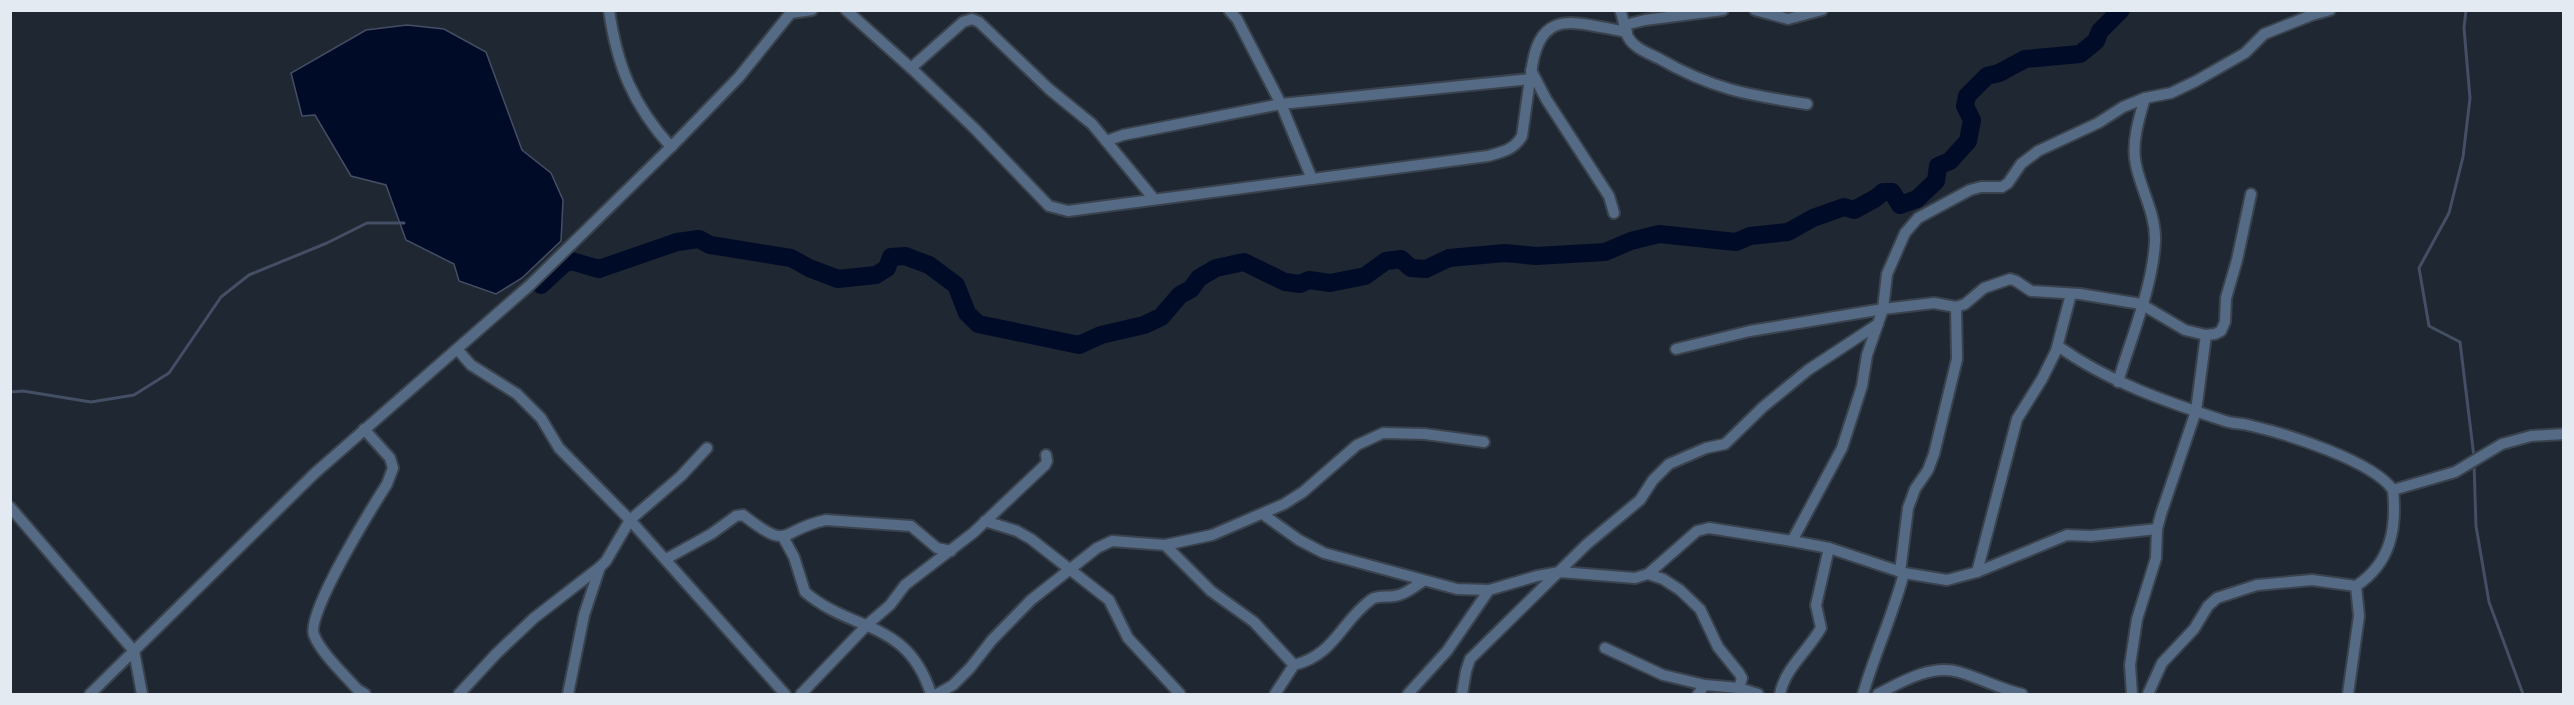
<svg xmlns="http://www.w3.org/2000/svg" width="2574" height="705" viewBox="0 0 2574 705" font-family="Jost,sans-serif">
	<rect width="100%" height="100%" fill="#1e2732"/>
	<polygon fill="#000b27" stroke="#444e64" stroke-width="1.5" points="407,25 444,29 486,52 522,150 551,173 563,200 561,241 522,278 496,294 459,281 454,264 406,240 386,185 351,176 315,115 302,116 291,73 366,30"/>
	<g fill="none" stroke-linecap="round" stroke-linejoin="round">
		<g stroke="#444e64" stroke-width="3">
			<polyline points="2466,10 2464,28 2470,98 2463,157 2449,213 2419,268 2429,326 2460,342 2474,457"/>
			<polyline points="10,392 23,391 91,402 134,395 169,373 221,297 249,275 327,243 367,223 404,223"/>
			<polyline points="2474,463 2476,526 2489,602 2523,694"/>
		</g>
		<polyline stroke="#000b27" stroke-width="18" points="541,285 568,260 599,269 677,242 699,239 710,245 791,258 809,268 838,279 876,275 887,268 891,257 905,256 929,265 956,285 967,313 978,324 1079,345 1101,335 1144,325 1161,317 1180,295 1191,289 1199,278 1216,268 1244,262 1285,282 1300,284 1309,280 1330,283 1365,276 1386,261 1401,259 1411,268 1426,269 1449,258 1505,253 1536,256 1605,252 1631,241 1659,234 1736,242 1750,236 1788,232 1813,218 1844,207 1854,210 1876,198 1883,192 1892,192 1900,205 1917,199 1936,181 1938,166 1950,161 1968,141 1972,120 1965,106 1967,96 1987,76 1999,73 2025,59 2080,54 2096,41 2100,31 2121,10"/>
		<defs>
			<g id="minor">
				<path d="M609,10C617,66 633,105 671,147"/>
				<path d="M846,10L911,68L975,129L1049,206L1068,211L1488,156C1502,152 1514,150 1522,136L1530,79L1281,104L1123,135L1106,141"/>
				<polyline points="1229,10 1237,19 1281,104 1312,179"/>
				<path d="M1620,10C1624,19 1624,29 1628,37C1634,48 1648,53 1658,58C1712,89 1747,95 1807,104"/>
				<polyline points="1755,10 1788,19 1822,10"/>
				<polyline points="791,13 812,10"/>
				<polyline points="1625,25 1645,20 1723,10"/>
				<polyline points="911,68 963,22 972,19 979,22 1049,89 1092,124 1154,199"/>
				<polyline points="1531,70 1546,99 1609,196 1614,213"/>
				<path d="M1531,75C1538,5 1574,23 1627,32"/>
				<path d="M2058,346C2108,382 2167,402 2225,421C2234,424 2243,423 2252,426C2287,434 2373,461 2393,490"/>
				<polyline points="457,349 471,365 517,394 541,418 559,448 630,520 785,694"/>
				<polyline points="1676,349 1750,331 1883,309 1934,303 1956,307 1965,304 1984,288 2010,279 2016,281 2031,291 2080,294 2141,304 2185,330 2206,335 2215,334 2221,331 2225,322 2226,298 2237,260 2251,194"/>
				<path d="M2118,382C2131,338 2153,286 2155,241C2156,214 2141,190 2136,165C2131,144 2139,118 2145,98"/>
				<path d="M364,429L390,458L393,468L387,484C373,506 305,615 314,635C321,653 344,674 357,689L365,694"/>
				<polyline points="10,507 134,651 142,694"/>
				<polyline points="1264,515 1299,540 1324,553 1457,589 1489,590 1537,576 1560,572 1635,578 1648,574 1663,579 1680,590 1700,609 1718,647 1739,673 1742,678 1739,688 1758,694"/>
				<polyline points="985,521 1017,531 1031,539 1109,600 1128,638 1180,694"/>
				<path d="M783,537L794,557L805,592C853,633 907,619 931,694"/>
				<polyline points="1792,541 1829,548 1904,573 1947,580 1977,572 2067,535 2091,536 2157,529"/>
				<polyline points="1165,545 1211,591 1254,622 1294,665 1275,694"/>
				<path d="M666,559L711,534L736,516L743,515C792,553 778,530 826,520L911,526L937,548L951,551"/>
				<polyline points="1900,572 1908,508 1915,489 1928,470 1934,454 1957,359 1956,307"/>
				<polyline points="1977,572 2017,419 2042,379 2056,351 2071,294"/>
				<polyline points="1648,574 1697,531 1709,528 1792,541 1842,448 1862,386 1867,355 1883,309 1887,274 1905,233 1918,218 1970,190 1981,187 2002,187 2008,183 2021,164 2038,151 2098,123 2123,107 2145,98 2171,93 2196,81 2245,53 2264,34 2312,15 2330,10"/>
				<polyline points="1605,648 1663,675 1705,685"/>
				<path d="M1294,665C1335,655 1341,621 1372,599C1379,595 1390,598 1399,595C1407,593 1416,586 1423,581"/>
				<polyline points="90,694 315,473 530,285 671,147 739,77 793,10"/>
				<polyline points="459,694 496,654 534,618 600,567"/>
				<polyline points="568,694 584,615 600,567 606,561 630,520 681,476 707,448"/>
				<polyline points="801,694 868,624 890,605 905,585 973,533 1045,465 1047,461 1046,455"/>
				<polyline points="937,694 953,685 970,668 992,640 1031,600 1097,548 1112,541 1165,545 1212,535 1284,504 1303,492 1357,445 1383,433 1425,434 1484,442"/>
				<polyline points="1408,694 1447,651 1489,590"/>
				<polyline points="1462,694 1466,671 1470,659 1587,544 1640,500 1653,480 1669,464 1706,448 1725,444 1763,407 1808,370 1878,324"/>
				<polyline points="1698,694 1705,685 1739,688"/>
				<path d="M1780,694C1785,668 1808,651 1821,628L1816,605L1829,548"/>
				<path d="M1863,694C1875,653 1893,615 1904,573"/>
				<path d="M1878,694C1901,682 1931,664 1959,672C1980,678 2000,689 2022,694"/>
				<polyline points="2132,694 2130,665 2137,619 2156,558 2157,529 2161,514 2196,411 2206,335"/>
				<path d="M2148,694L2162,663L2194,629L2208,606L2217,598L2257,585L2312,580L2356,586C2391,563 2397,528 2393,490L2455,472L2502,444L2531,436L2564,434"/>
				<polyline points="2348,694 2359,616 2356,586"/>
			</g>
		</defs>
		<use href="#minor" stroke="#3a424d" stroke-width="14"/>
		<use href="#minor" stroke="#556a85" stroke-width="10"/>
	</g>
	<rect width="2574" height="705" fill="none" stroke="#e4eaf2" stroke-width="24"/>
</svg>
